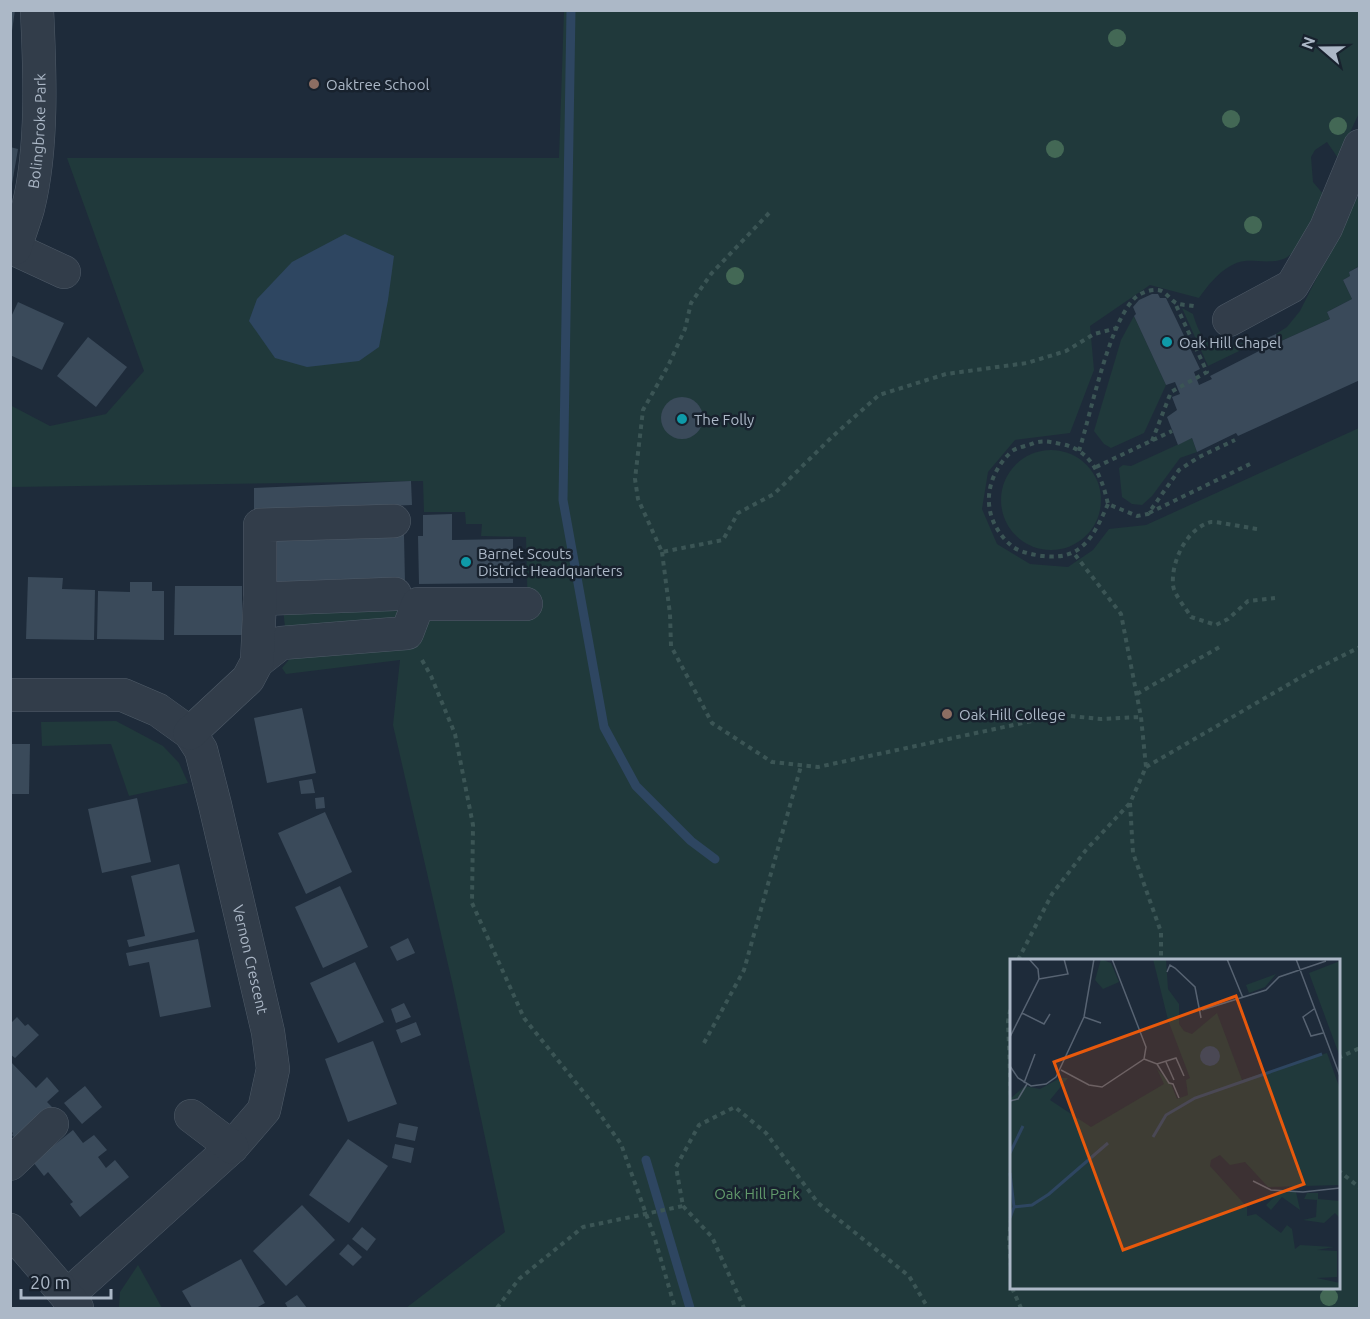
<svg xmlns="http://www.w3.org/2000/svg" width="1370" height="1319" viewBox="0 0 1370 1319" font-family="Ubuntu,sans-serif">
	<rect width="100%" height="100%" fill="#1e2b3a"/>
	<g fill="#20393b" fill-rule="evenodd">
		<path d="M564,11H1359L1360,111L1338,158L1327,142L1315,150L1311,157L1313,182L1324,195C1316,216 1309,241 1290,255C1279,265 1258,260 1245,261C1225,263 1209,284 1199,298L1150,285L1090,326L1094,370L1070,433L1015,440L988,472L982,509L997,544L1030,564L1068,567L1093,550L1109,529L1146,525L1359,428V1308H406L505,1232L453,986L393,725L400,660L286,674L282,668L297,650L413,618L528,617L526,537L481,536L482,524H466L465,512H424L423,481L11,487L10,405L50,426L106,414L144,371L67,158H559ZM1012,960H1338V1288H1012Z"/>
		<polygon points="1357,198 1360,203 1359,266 1349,272 1350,276 1343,280 1352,299 1327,312 1330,319 1279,342 1276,334 1287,327 1300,311"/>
		<path d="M1182,308L1193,314C1205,356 1222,350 1257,338L1260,341L1208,366Z"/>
		<polygon points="1134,316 1166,385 1144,433 1111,448 1104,444 1094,431 1121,340"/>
		<polygon points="1192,438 1197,452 1180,458 1152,496 1142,505 1132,504 1122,497 1119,468 1123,465 1131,466"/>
		<circle cx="1051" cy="500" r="50"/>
		<polygon points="406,600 408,619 285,627 283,609"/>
		<polygon points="116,721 163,746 179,763 188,783 129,796 111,744 42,746 41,722"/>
		<polygon points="138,1265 162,1308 119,1308 120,1292"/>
	</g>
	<polygon fill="#2e4661" points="345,234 394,256 388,300 379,347 359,361 307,367 275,358 249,321 257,299 292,262"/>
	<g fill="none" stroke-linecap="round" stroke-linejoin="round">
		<g stroke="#2e4661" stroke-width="9">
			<polyline points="571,10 563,500 604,727 636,786 691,841 715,859"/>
			<polyline points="646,1160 690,1308"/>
		</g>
	</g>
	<g fill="#3a4a5a">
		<polygon points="10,10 15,10 12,31 10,31"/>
		<polygon points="10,147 18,149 12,184 10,184"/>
		<polygon points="1360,266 1360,380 1238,436 1236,433 1197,452 1192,438 1178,445 1167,417 1177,410 1172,397 1180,394 1175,382 1166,385 1134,316 1136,314 1133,307 1139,300 1152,294 1158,294 1160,298 1166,298 1200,369 1194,372 1199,385 1212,379 1210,376 1263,349 1260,341 1276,334 1279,342 1330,319 1327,312 1352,299 1343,280 1350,276 1349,272"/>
		<polygon points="18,302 64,323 42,370 10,355 10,319"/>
		<polygon points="88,337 127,367 96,407 57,376"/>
		<circle cx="682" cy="418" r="21"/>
		<polygon points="411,481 412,505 254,511 254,488"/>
		<polygon points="452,514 452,540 513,539 513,583 419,584 418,536 423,536 423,515"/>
		<polygon points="404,535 405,583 269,586 268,537"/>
		<polygon points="28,577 63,578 62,589 95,590 94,640 26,639"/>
		<polygon points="130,582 152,582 152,591 164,591 164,640 97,639 98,591 130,592"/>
		<polygon points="175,586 242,586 242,635 174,635"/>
		<polygon points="302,708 316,773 267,783 254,718"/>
		<polygon points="10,744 30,744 29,794 10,794"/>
		<polygon points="312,779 315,793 301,794 299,781"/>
		<polygon points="324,797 325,808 316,809 315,798"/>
		<polygon points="137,798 151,862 102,873 88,809"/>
		<polygon points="325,812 352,872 306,894 278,833"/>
		<polygon points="179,864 195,932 129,947 127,940 145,936 131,876"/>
		<polygon points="340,886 368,947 323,968 295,907"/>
		<polygon points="408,938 415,953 397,961 390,947"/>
		<polygon points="198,939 211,1007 160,1017 149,962 129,966 126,953"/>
		<polygon points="355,962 384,1022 338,1043 310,983"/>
		<polygon points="404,1003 411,1017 396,1023 391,1009"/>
		<polygon points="17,1017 25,1026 28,1024 39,1035 15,1058 10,1054 10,1024"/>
		<polygon points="416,1022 421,1035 401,1043 396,1030"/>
		<polygon points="373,1041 397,1104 348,1122 325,1059"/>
		<polygon points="10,1061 36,1088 47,1077 59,1091 47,1102 58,1113 23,1147 12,1135 13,1133 10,1130"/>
		<polygon points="85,1086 102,1107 82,1124 64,1103"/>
		<polygon points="399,1123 418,1127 415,1141 396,1137"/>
		<polygon points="73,1130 83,1143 94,1135 107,1150 98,1157 106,1168 115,1160 129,1177 80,1217 70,1204 73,1202 48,1172 44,1176 33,1162"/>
		<polygon points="348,1139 388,1166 349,1223 309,1195"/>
		<polygon points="395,1144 414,1148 411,1163 392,1158"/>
		<polygon points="302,1205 335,1240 286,1286 253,1251"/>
		<polygon points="362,1227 376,1239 367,1251 352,1239"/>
		<polygon points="348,1244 362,1257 353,1266 339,1254"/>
		<polygon points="241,1259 265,1303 256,1308 192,1308 182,1291"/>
		<polygon points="297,1295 307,1308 288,1308 285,1303"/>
	</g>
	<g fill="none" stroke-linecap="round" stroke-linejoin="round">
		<defs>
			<g id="minor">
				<polyline points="10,247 64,272"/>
				<path id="s1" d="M15,248C19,235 24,222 28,208C43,148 40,72 37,10"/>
				<polyline points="1229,320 1292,286 1326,228 1360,146"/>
				<polyline points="260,599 395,594"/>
				<polyline points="257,662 281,643 407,633 418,604 526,604"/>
				<path id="s2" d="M10,695H123L158,710L190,733L201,750L215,805L268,1032L273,1069L264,1110L232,1147L67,1296"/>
				<polyline points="190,733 248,679 257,662 260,599 260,525 394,521"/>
				<polyline points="191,1116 232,1147"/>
				<polyline points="10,1164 52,1124"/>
				<polyline points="10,1230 77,1308"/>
			</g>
		</defs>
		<use href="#minor" stroke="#4f5b68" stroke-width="34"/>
		<g stroke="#3b5555" stroke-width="4" stroke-dasharray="4.5 4.5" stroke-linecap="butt">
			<polyline points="769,213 711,274 691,303 685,329 668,366 643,410 635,479 638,499 662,552 723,540 738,513 774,494 833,436 879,395 946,374 1027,363 1066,351 1094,334 1117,328"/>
			<polyline points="1152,441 1171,392 1207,372 1175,303"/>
			<path d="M1079,451C1091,413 1108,327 1133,300C1138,294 1149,289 1158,290C1166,291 1169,299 1176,303C1180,305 1188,305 1194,306"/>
			<polyline points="1096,467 1172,431"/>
			<path d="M1108,504C1094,535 1083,561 1043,556C1034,555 1020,552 1013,547C980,520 982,479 1012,451C1018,447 1027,446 1034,443C1044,440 1050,442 1061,444C1091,449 1102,477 1108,504L1137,516L1148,514L1179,470L1199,457L1235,440"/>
			<polyline points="1149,513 1250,464"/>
			<path d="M1257,529C1249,528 1214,521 1211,522C1187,528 1171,561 1173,585C1174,595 1186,608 1191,617L1216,625L1228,619L1248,601L1275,598"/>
			<polyline points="662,552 670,614 671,646 712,723 772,762 818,767 1060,715 1101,719 1141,717"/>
			<polyline points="422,660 431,676 455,734 473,825 472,903 524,1018 589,1099 621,1144 655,1239 675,1308"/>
			<polyline points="1137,694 1223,645"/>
			<polyline points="1146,767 1310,672 1360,647"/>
			<polyline points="1130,803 1133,853 1161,932 1161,960"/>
			<polyline points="1018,960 1052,894 1086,850 1130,803 1146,767 1141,717 1121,614 1073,552"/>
			<polyline points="1012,1001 1008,1021 1012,1126"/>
			<polyline points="704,1043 744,970 801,766"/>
			<polyline points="1338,1058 1360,1048"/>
			<polyline points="1338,1170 1360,1188"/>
			<polyline points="683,1206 712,1237 744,1308"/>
			<polyline points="1012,1209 1009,1239 1012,1281"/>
			<polyline points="1012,1288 1021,1308"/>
			<polyline points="497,1308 519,1279 583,1227 683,1206 676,1167 699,1125 735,1107 766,1133 818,1203 909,1276 928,1308"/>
		</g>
		<use href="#minor" stroke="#323d4a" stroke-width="33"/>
	</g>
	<g fill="#436855">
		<circle cx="1117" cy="38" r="9"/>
		<circle cx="1231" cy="119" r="9"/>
		<circle cx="1338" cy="126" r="9"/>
		<circle cx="1055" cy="149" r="9"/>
		<circle cx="1253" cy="225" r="9"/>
		<circle cx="735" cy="276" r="9"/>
		<circle cx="1329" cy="1297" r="9"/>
	</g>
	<g fill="#8d6e63" stroke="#18222e" stroke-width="2">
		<circle cx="314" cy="84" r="6"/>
		<circle cx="947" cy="714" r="6"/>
	</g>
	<g fill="#0f9aa8" stroke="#18222e" stroke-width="2">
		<circle cx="1167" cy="342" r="6"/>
		<circle cx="682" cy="419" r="6"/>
		<circle cx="466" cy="562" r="6"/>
	</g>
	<g text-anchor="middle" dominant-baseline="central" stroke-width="5" stroke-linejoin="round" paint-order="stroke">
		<g font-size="15" fill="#acb8c7" stroke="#18222e" text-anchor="start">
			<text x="326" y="84">Oaktree School</text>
			<text x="1179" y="342">Oak Hill Chapel</text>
			<text x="694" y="419">The Folly</text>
			<text x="478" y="553">Barnet Scouts<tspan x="478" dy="17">District Headquarters</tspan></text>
			<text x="959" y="714">Oak Hill College</text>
		</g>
		<g font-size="15" fill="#acb8c7" stroke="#18222e">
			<text stroke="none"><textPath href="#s1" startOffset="120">Bolingbroke Park</textPath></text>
			<text stroke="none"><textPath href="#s2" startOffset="426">Vernon Crescent</textPath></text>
		</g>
		<g font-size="15" fill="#61996b" stroke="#18222e">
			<text x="757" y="1193">Oak Hill Park</text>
		</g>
	</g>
	<g transform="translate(1010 959)">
		<rect width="330" height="330" fill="#1e2b3a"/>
		<path d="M91,0L101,4L109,23L93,30L85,21ZM143,0H156L158,30L169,45V65L174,72L182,75L207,54L232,121L317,94L330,130V226L258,228L235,203L220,206L210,196L201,201L200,207L237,248V257L246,255L271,274L277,266L282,270L285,290L290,286L324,288L307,291L327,292V318L307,319L330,324V330H0V140L15,127L30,130L50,119H58L40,141L81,168L154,125L147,110L161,125L167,140L178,136L176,121L180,119L158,61ZM330,2V98L299,14ZM266,15L255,28L239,34L236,26ZM269,233H286L290,251L272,238L261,251L256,246ZM297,234H308V240L330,242V259L325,254L314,264L293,261L306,258L307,241L294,240Z" fill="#20393b"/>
		<path d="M190 97a10 10 0 1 1 20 0a10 10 0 1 1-20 0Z" fill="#2e4661"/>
		<path fill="none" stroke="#2e4661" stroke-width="3" d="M143,178L156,156L185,139L312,95M0,194L13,167M0,214L4,248M0,259L4,248L22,246L39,235L98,184"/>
		<path fill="none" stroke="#576372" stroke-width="1.5" d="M217,0L233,39M286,0L330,117M157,13L160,6L165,9L185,28L191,59M29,20L58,15L54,0M304,50L293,58L301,77L313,74M192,51L256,31L269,18L316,2M12,54L34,65L40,55M74,58L91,64M0,78L29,20L28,10L19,0M134,100L147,105L166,99L174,117M156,103L164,121M147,105L159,124L163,125L169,139M0,107L8,119L21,127L36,125L46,118L74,58L84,0M51,111L79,126L92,128L134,100L136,88L102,0M14,124L25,95M0,142L8,140L17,125M243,222L261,231L293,233L330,229"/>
		<path fill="#e8590c" fill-opacity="0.15" stroke="#e8590c" stroke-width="3" d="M226,37L294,225L113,291L44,103Z"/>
		<rect width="330" height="330" fill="none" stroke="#acb8c7" stroke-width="3"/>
	</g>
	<rect width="1370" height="1319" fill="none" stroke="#acb8c7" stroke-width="24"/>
	<g transform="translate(1322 48) rotate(290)" stroke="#18222e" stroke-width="4.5" paint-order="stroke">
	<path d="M0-4.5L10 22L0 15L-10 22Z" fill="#acb8c7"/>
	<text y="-9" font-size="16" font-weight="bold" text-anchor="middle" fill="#acb8c7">N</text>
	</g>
	<path d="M21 1289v9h90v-9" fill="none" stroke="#acb8c7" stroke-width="3"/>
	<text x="30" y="1289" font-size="18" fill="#acb8c7" stroke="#18222e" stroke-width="4.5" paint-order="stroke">20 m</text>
</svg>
